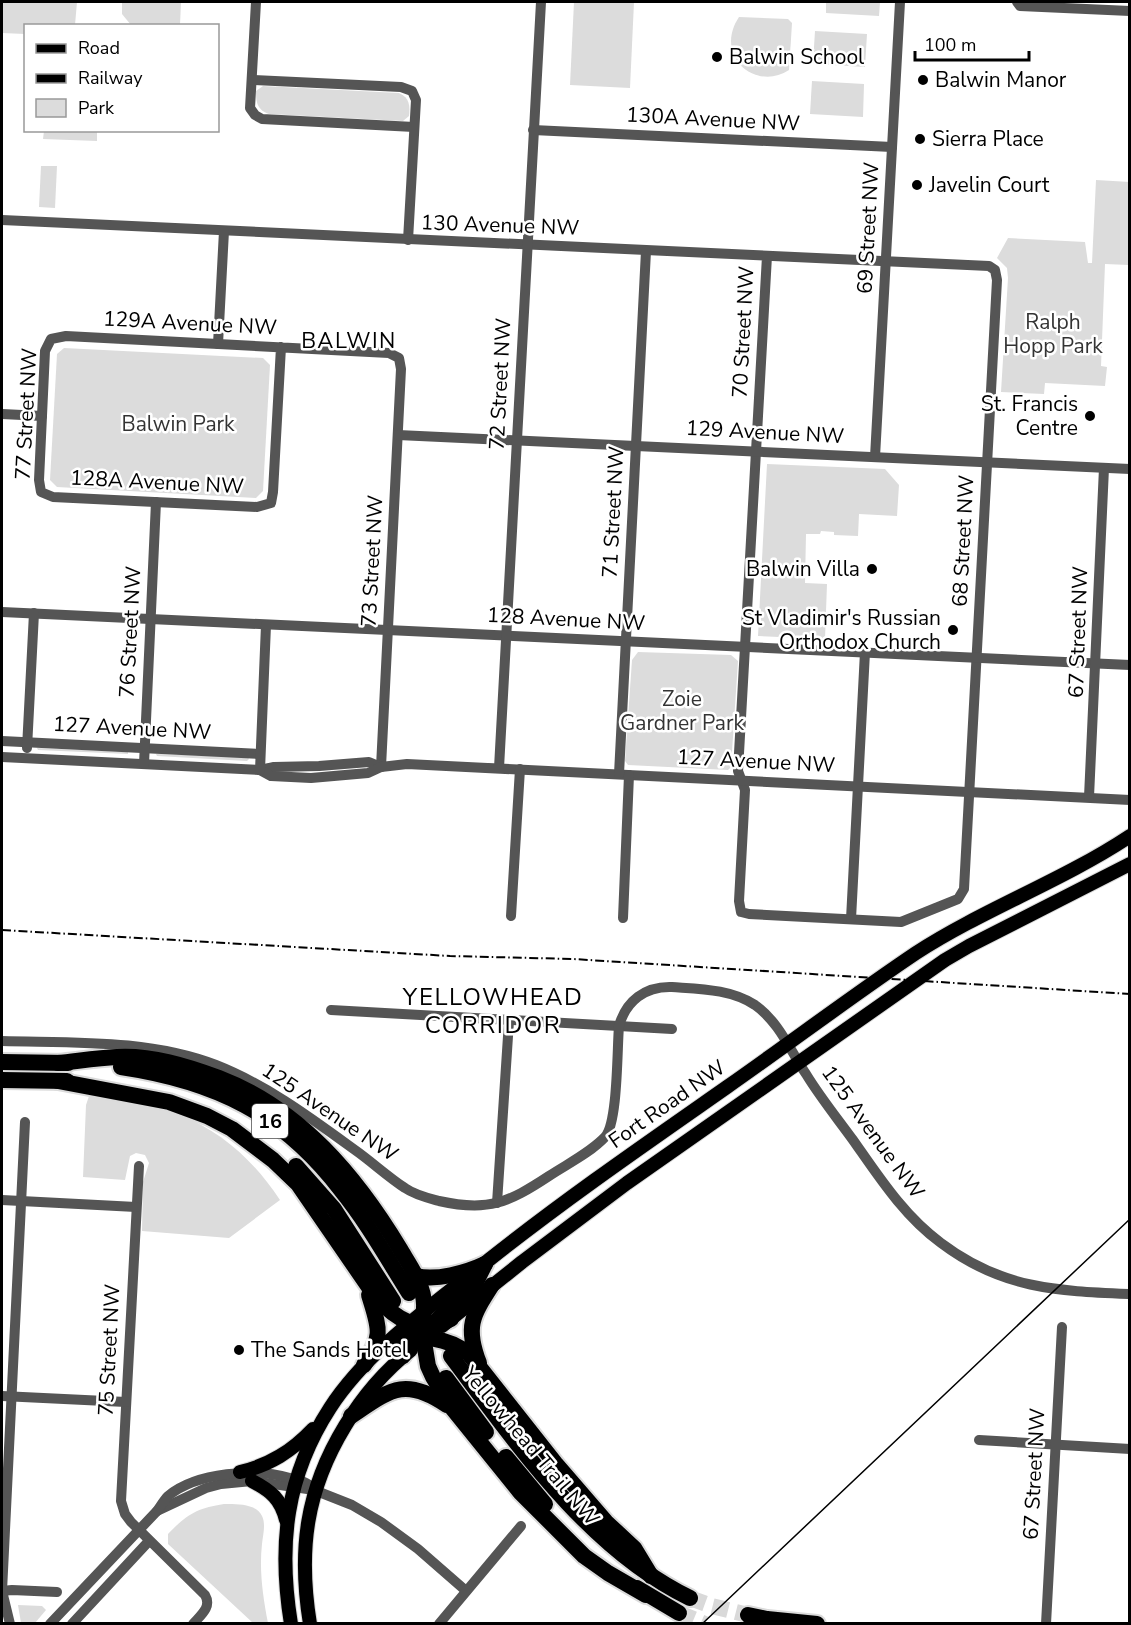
<svg xmlns="http://www.w3.org/2000/svg" width="1131" height="1625" viewBox="0 0 1131 1625" font-family="'Nunito Sans',sans-serif">
	<rect width="100%" height="100%" fill="#fff"/>
	<g fill="#dcdcdc">
		<polygon points="2,2 77,2 75,25 26,26 25,34 2,33"/>
		<polygon points="122,2 181,2 180,25 131,25 122,14"/>
		<polygon points="574,2 634,2 630,88 570,85"/>
		<polygon points="826,2 880,2 879,16 826,13"/>
		<path d="M739,17L788,19L792,23L789,70C756,92 713,56 739,17Z"/>
		<polygon points="815,31 867,34 865,67 813,64"/>
		<polygon points="812,81 864,84 863,117 810,114"/>
		<path d="M263,86L399,93C410,98 410,106 409,116L403,121L269,114C257,110 256,102 256,91Z"/>
		<polygon points="44,131 97,131 97,141 43,139"/>
		<polygon points="41,166 57,166 55,208 39,207"/>
		<polygon points="1096,180 1130,182 1129,265 1105,264 1101,366 1107,367 1105,386 1045,383 1044,394 1001,392 1008,278 1007,268 997,258 1008,238 1085,242 1088,263 1092,263"/>
		<polygon points="64,348 263,358 270,365 263,491 256,498 57,487 50,480 57,354"/>
		<polygon points="767,464 885,469 899,485 897,516 859,514 858,536 834,535 834,532 821,531 820,534 806,534 805,583 827,584 825,639 758,636"/>
		<polygon points="638,652 731,655 738,661 731,767 728,770 628,765 625,761 632,660"/>
		<polygon points="37,748 128,752 128,754 38,750"/>
		<polygon points="156,754 248,757 249,759 247,761 157,756"/>
		<path d="M89,1096C174,1103 231,1127 280,1200L229,1238L142,1231L143,1182L149,1163L145,1155L136,1153L130,1156L125,1180L83,1177L86,1105Z"/>
		<path d="M224,1504C235,1504 256,1503 262,1516C266,1524 263,1535 262,1544C259,1571 263,1597 268,1623H253L168,1544V1534C186,1515 197,1508 224,1504Z"/>
		<polygon points="18,1605 42,1606 46,1610 35,1623 21,1623"/>
	</g>
	<g fill="none" stroke-linecap="round" stroke-linejoin="round">
		<g stroke="#d9d9d9" stroke-width="16" stroke-dasharray="16 8" stroke-linecap="butt">
			<polyline points="690,1598 712,1606 748,1615"/>
			<polyline points="679,1613 705,1624"/>
		</g>
		<defs>
			<g id="major">
				<polyline points="442,1326 522,1262 627,1183 945,960 969,946 1130,864"/>
				<path d="M240,1472C270,1465 292,1451 313,1429"/>
				<path d="M252,1481C271,1491 281,1499 286,1520"/>
				<path d="M291,1624C278,1544 286,1476 330,1408C368,1349 437,1302 490,1259C567,1198 647,1143 727,1087C790,1043 852,996 916,953C984,909 1062,881 1130,836"/>
				<path d="M310,1624C298,1550 306,1490 345,1426C363,1396 383,1372 411,1350"/>
			</g>
			<g id="highway">
				<polyline points="2,1062 68,1063"/>
				<path d="M58,1063C78,1061 97,1058 117,1057C151,1055 187,1066 219,1078C300,1109 356,1176 400,1249C410,1266 425,1286 424,1307C424,1326 413,1340 403,1356"/>
				<path d="M121,1067C215,1081 282,1113 341,1190C367,1222 387,1258 409,1293"/>
				<polyline points="2,1080 67,1081"/>
				<path d="M58,1081L169,1102L207,1116L232,1129L273,1160L298,1184L375,1296C396,1320 420,1335 451,1319"/>
				<polyline points="296,1166 334,1209 393,1301"/>
				<polyline points="485,1264 476,1282 431,1326 423,1336 428,1366 433,1377 453,1409 520,1492 584,1556 608,1573 646,1595"/>
				<path d="M416,1276C436,1281 466,1273 485,1264"/>
				<path d="M394,1339C421,1336 446,1336 469,1354L555,1463L606,1522L634,1548L651,1576"/>
				<path d="M451,1356C517,1444 589,1549 690,1598"/>
				<path d="M479,1363C465,1327 472,1316 492,1285"/>
				<path d="M364,1365C384,1335 379,1328 369,1295"/>
				<polyline points="446,1378 486,1432"/>
				<path d="M351,1416C390,1390 404,1376 447,1405"/>
				<polyline points="506,1457 545,1504"/>
				<polyline points="637,1588 679,1613"/>
				<polyline points="748,1615 767,1619 817,1624"/>
			</g>
		</defs>
		<use href="#major" stroke="#dbdbdb" stroke-width="16"/>
		<use href="#highway" stroke="#dbdbdb" stroke-width="20"/>
		<g stroke="#555" stroke-width="10">
			<polyline points="256,2 250,108 255,115 262,119 414,127"/>
			<polyline points="1017,2 1020,6 1130,11"/>
			<polyline points="252,80 401,87 412,91 416,100 408,240"/>
			<polyline points="533,130 892,147"/>
			<polyline points="2,220 989,266 995,270 997,280 964,889 958,899 901,922 749,914 741,912 739,901 745,790 738,771 767,256"/>
			<polyline points="218,344 224,231"/>
			<polyline points="281,347 273,492 271,503 257,507 53,497 41,492 39,480 45,351 51,339 66,336 389,353 399,358 401,369 381,767"/>
			<polyline points="2,414 42,416"/>
			<polyline points="398,435 1130,469"/>
			<polyline points="875,457 900,2"/>
			<polyline points="2,612 1130,665"/>
			<polyline points="2,741 260,754"/>
			<polyline points="27,748 34,613"/>
			<polyline points="2,757 260,770 274,767 319,766 369,762 381,767"/>
			<polyline points="144,764 156,502"/>
			<polyline points="499,768 541,2"/>
			<polyline points="260,770 271,776 311,778 368,773 381,767 407,764 1130,800"/>
			<polyline points="260,770 266,625"/>
			<polyline points="619,774 646,251"/>
			<polyline points="1089,797 1104,468"/>
			<polyline points="511,916 520,769"/>
			<polyline points="623,918 629,775"/>
			<polyline points="851,919 865,652"/>
			<polyline points="331,1010 672,1029"/>
			<path d="M2,1041C73,1043 148,1039 216,1065C267,1085 311,1118 355,1150C372,1162 388,1177 405,1188C415,1195 428,1198 439,1201C488,1212 508,1203 549,1176C567,1164 590,1153 605,1137C618,1123 617,1049 619,1026C626,1001 645,986 672,987C700,989 731,989 755,1005C779,1022 790,1050 806,1074C820,1097 837,1118 853,1140C879,1177 904,1216 941,1243C1002,1289 1057,1291 1130,1294"/>
			<path d="M139,1166L121,1501L125,1514L131,1522L205,1595C212,1607 201,1615 193,1624"/>
			<polyline points="2,1200 136,1207"/>
			<polyline points="497,1203 509,1021"/>
			<polyline points="2,1396 126,1402"/>
			<polyline points="979,1440 1130,1449"/>
			<polyline points="157,1511 206,1488 221,1484 252,1481 314,1490 352,1505 381,1522 418,1549 465,1590"/>
			<polyline points="2,1591 12,1590 57,1592"/>
			<polyline points="10,1624 2,1591 25,1122"/>
			<path d="M50,1624L157,1511C160,1507 164,1500 168,1496C197,1472 255,1468 290,1478C300,1481 309,1482 314,1490"/>
			<polyline points="72,1624 149,1541"/>
			<polyline points="439,1624 521,1526"/>
			<polyline points="1046,1624 1062,1327"/>
		</g>
		<use href="#major" stroke="#000" stroke-width="14"/>
		<use href="#highway" stroke="#000" stroke-width="16"/>
		<polyline stroke="#000" stroke-width="1.5" points="702,1624 1130,1219"/>
		<polyline stroke="#000" stroke-width="2" stroke-dasharray="9 3 1.5 3" stroke-linecap="butt" points="2,930 450,956 573,959 1130,994"/>
	</g>
	<g fill="#000" stroke="#fff" stroke-width="2">
		<circle cx="717" cy="57" r="6"/>
		<circle cx="923" cy="80" r="6"/>
		<circle cx="920" cy="139" r="6"/>
		<circle cx="917" cy="185" r="6"/>
		<circle cx="1090" cy="416" r="6"/>
		<circle cx="872" cy="569" r="6"/>
		<circle cx="953" cy="630" r="6"/>
		<circle cx="239" cy="1350" r="6"/>
	</g>
	<g text-anchor="middle" dominant-baseline="central" stroke-width="5" stroke-linejoin="round" paint-order="stroke">
		<rect fill="#fff" stroke="#4c4c4c" stroke-width="1.5" x="252" y="1104" width="36" height="34" rx="4.5"/>
		<g font-size="20" font-weight="bold" fill="#000">
			<text x="270" y="1121">16</text>
		</g>
		<g font-size="21" fill="#000" stroke="#fff" text-anchor="start">
			<text x="729" y="57">Balwin School</text>
			<text x="935" y="80">Balwin Manor</text>
			<text x="932" y="139">Sierra Place</text>
			<text x="929" y="185">Javelin Court</text>
			<text x="1078" y="404" text-anchor="end">St. Francis<tspan x="1078" dy="24">Centre</tspan></text>
			<text x="860" y="569" text-anchor="end">Balwin Villa</text>
			<text x="941" y="618" text-anchor="end">St Vladimir's Russian<tspan x="941" dy="24">Orthodox Church</tspan></text>
			<text x="251" y="1350">The Sands Hotel</text>
		</g>
		<g font-size="21" fill="#000" stroke="#fff">
			<text transform="translate(713 119) rotate(3)">130A Avenue NW</text>
			<text transform="translate(500 225) rotate(2)">130 Avenue NW</text>
			<text transform="translate(868 228) rotate(-87)">69 Street NW</text>
			<text transform="translate(190 323) rotate(3)">129A Avenue NW</text>
			<text transform="translate(743 332) rotate(-87)">70 Street NW</text>
			<text transform="translate(500 384) rotate(-87)">72 Street NW</text>
			<text transform="translate(26 414) rotate(-87)">77 Street NW</text>
			<text transform="translate(765 432) rotate(3)">129 Avenue NW</text>
			<text transform="translate(157 482) rotate(3)">128A Avenue NW</text>
			<text transform="translate(613 512) rotate(-87)">71 Street NW</text>
			<text transform="translate(963 541) rotate(-87)">68 Street NW</text>
			<text transform="translate(372 561) rotate(-87)">73 Street NW</text>
			<text transform="translate(566 619) rotate(3)">128 Avenue NW</text>
			<text transform="translate(130 632) rotate(-87)">76 Street NW</text>
			<text transform="translate(1078 632) rotate(-88)">67 Street NW</text>
			<text transform="translate(132 728) rotate(3)">127 Avenue NW</text>
			<text transform="translate(756 761) rotate(3)">127 Avenue NW</text>
			<text transform="translate(667 1104) rotate(-35)">Fort Road NW</text>
			<text transform="translate(330 1112) rotate(34)">125 Avenue NW</text>
			<text transform="translate(873 1132) rotate(54)">125 Avenue NW</text>
			<text transform="translate(109 1350) rotate(-87)">75 Street NW</text>
			<text transform="translate(531 1446) rotate(50)">Yellowhead Trail NW</text>
			<text transform="translate(1034 1474) rotate(-87)">67 Street NW</text>
		</g>
		<g font-size="21" fill="#333" stroke="#fff">
			<text x="1053" y="322">Ralph<tspan x="1053" dy="24">Hopp Park</tspan></text>
			<text x="178" y="424">Balwin Park</text>
			<text x="682" y="699">Zoie<tspan x="682" dy="24">Gardner Park</tspan></text>
		</g>
		<g font-size="22" letter-spacing="1.5" fill="#000" stroke="#fff">
			<text x="349" y="341">BALWIN</text>
		</g>
		<g font-size="24" letter-spacing="1.5" fill="#000" stroke="#fff">
			<text x="493" y="997">YELLOWHEAD<tspan x="493" dy="28">CORRIDOR</tspan></text>
		</g>
	</g>
	<rect width="1131" height="1625" fill="none" stroke="#000000" stroke-width="6"/>
	<rect x="24" y="24" width="195" height="108" fill="#ffffff" stroke="#999999" stroke-width="1.5"/>
	<rect x="36" y="44" width="30" height="9" fill="#000000" stroke="#999999" stroke-width="1.5"/>
	<text x="78" y="54" font-size="18" fill="#000000">Road</text>
	<rect x="36" y="74" width="30" height="9" fill="#000000" stroke="#999999" stroke-width="1.5"/>
	<text x="78" y="84" font-size="18" fill="#000000">Railway</text>
	<rect x="36" y="99" width="30" height="18" fill="#dcdcdc" stroke="#999999" stroke-width="1.5"/>
	<text x="78" y="114" font-size="18" fill="#000000">Park</text>
	<path d="M915 51v9h114v-9" fill="none" stroke="#000000" stroke-width="3"/>
	<text x="924" y="51" font-size="18" fill="#000000" stroke="#ffffff" stroke-width="4.5" paint-order="stroke">100 m</text>
</svg>
